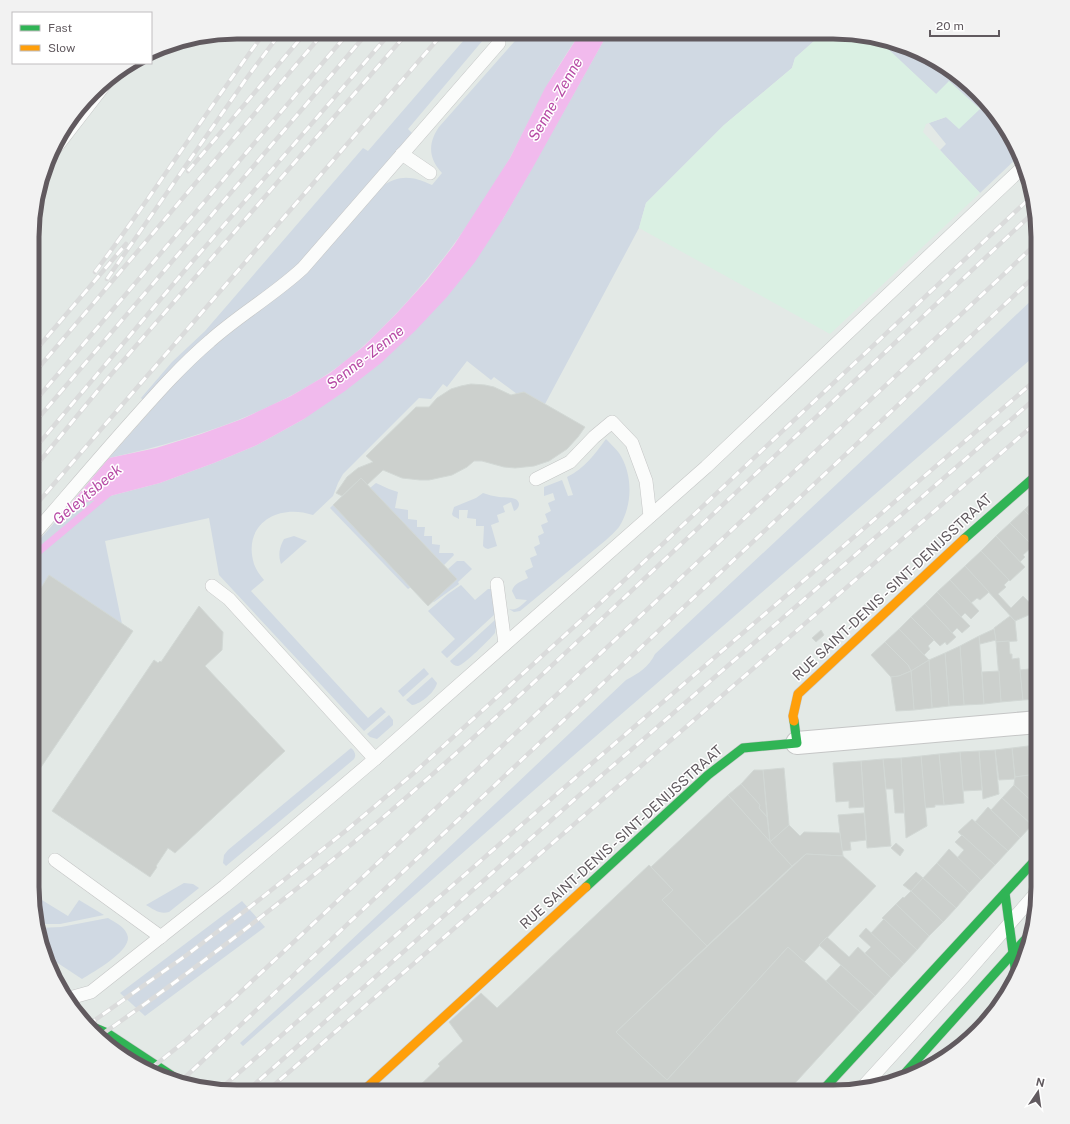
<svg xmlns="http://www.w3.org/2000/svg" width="1070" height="1124" viewBox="0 0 1070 1124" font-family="'Public Sans',sans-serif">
	<rect width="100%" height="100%" fill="#e3e9e6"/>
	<g fill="#d0d9e3">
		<polygon points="470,33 489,33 408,129 412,133 299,264 143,400 141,398 172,362 205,331 363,148 368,151"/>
		<path d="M522,33H580C568,52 555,70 545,90C533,112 522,135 510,158C474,220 431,280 380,330C364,346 347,361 329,373C263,417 186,441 109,458L182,375L381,187C399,174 413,176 432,185L442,173C428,158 428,143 439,127Z"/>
		<path d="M608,33L822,34L795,58L792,68L724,125L646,203L639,228L545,404L524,392L517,394L494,377L491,380L467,361L447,387L443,384L431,399L419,398L343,474L338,483L333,496L313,515C278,503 242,524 254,564C256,570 260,575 264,580L251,591L368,718L381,707L386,712L364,731L219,575L209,518L105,541L122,624L49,576L34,599V546L68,507L160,483L214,463L257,445L304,419L503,219Z"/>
		<polygon points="887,43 936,60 964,80 1003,123 1019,156 980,193 940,150 946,144 929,123 946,117 959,128 980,108 936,94 885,47"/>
		<path d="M1038,294V353L573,756L243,1046L240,1043L309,980L626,680C639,673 649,667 655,654L901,424Z"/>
		<path d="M606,439C610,443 615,448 619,453C633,474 633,505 619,527C615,532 610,536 606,540L520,611L514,612L509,609C517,611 522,605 527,600L516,599L512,591C514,583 521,582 528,578L525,571L533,567L530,558L537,555L534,547L540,544L538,536L544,533L541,525L548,522L545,514L551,511L548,503L555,500L553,493L544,496V487L562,480L568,496L573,495L567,477C585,468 595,454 606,439Z"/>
		<polygon points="376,483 389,489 398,492 395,508 408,510 408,519 417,520 417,527 425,527 424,536 432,536 432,544 440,545 439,553 453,553 454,555 444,565 370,488"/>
		<path d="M483,493C488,495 494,496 499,497C505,498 518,496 519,504C519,507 517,510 514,511L511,502L503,506L505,512L497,515L499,522L491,525L497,546L488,549L485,548L483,546L484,526H476V519L467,518L468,510H459V519L453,516L452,514L454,507L476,498Z"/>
		<polygon points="333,505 411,587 408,589 330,508"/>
		<path d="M294,536L307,541L281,564C278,555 279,548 284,539Z"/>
		<polygon points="457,561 464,561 472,569 458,582 459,584 434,602 433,602 456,579 448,569"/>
		<polygon points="461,585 475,600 488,589 491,589 495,614 447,658 441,652 455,639 428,611 448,594"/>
		<path d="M495,620L496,627L495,633C490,639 464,665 458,666C455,666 452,664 450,661Z"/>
		<polygon points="424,668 429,674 403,697 398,691"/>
		<path d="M432,677L437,683C435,692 421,704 412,705L406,700Z"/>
		<polygon points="389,715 393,720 393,725 377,739 370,737 367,734"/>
		<path d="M351,748C355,751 357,756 353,760L226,866L223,863L224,855L228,850Z"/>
		<path d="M184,883L193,884L199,888L169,912C160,915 153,909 146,905Z"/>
		<polygon points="32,894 68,916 79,900 104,915 60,924 37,924"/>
		<polygon points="242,901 265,927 145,1016 120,993"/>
		<path d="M108,918C114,922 124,926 127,934C135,949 93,972 82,979L44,954L38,928L61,927Z"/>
	</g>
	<polygon fill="#daf0e3" points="822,34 859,34 887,43 886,47 936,94 949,81 980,109 959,129 946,117 926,124 923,132 980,193 830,334 639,228 646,203 724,125 792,68 795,58"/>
	<polygon fill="#f1baed" points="580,33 608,33 532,169 503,219 475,262 447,297 415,331 381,363 345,391 304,419 257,445 214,463 160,483 68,507 109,458 156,448 201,434 242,419 291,396 330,373 364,346 397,313 427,280 454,245 510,158 545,88"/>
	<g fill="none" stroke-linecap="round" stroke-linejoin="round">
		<polyline stroke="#f1baed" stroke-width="7" points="37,553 110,492"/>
	</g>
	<g fill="#ccd0cd" stroke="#d2d8d5">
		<polygon points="471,384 485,385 494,387 511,395 524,392 585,427 578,437 567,449 549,461 534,466 515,468 504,467 482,461 474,461 467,467 452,475 429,480 420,480 402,478 383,470 367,485 361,478 342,496 336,493 347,477 358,468 373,462 366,456 416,407 429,407 437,398 451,389 461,386"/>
		<polygon points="361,478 457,579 428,606 333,505"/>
		<polygon points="1037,497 1038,498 1038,524 1024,510"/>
		<polygon points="1024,510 1038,524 1038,551 1010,523"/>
		<polygon points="1010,523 1033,546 1023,555 1025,557 1020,562 996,536"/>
		<polygon points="996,536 1025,567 1010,581 981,551"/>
		<polygon points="981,551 1009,580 1004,585 1006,587 998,594 1011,608 1023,596 1038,611 1015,621 965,566"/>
		<polygon points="965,566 989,592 980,600 977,598 971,603 950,580"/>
		<polygon points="49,575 133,631 33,779 34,599"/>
		<polygon points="950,580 979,611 971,619 965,613 961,617 937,592"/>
		<polygon points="937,592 970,626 962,633 957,628 952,633 925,604"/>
		<polygon points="1038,594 1038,611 1029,602"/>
		<polygon points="925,604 956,637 947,645 945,642 940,646 911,617"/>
		<polygon points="199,606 223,632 222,650 205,666 285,751 175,853 168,848 156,866 157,867 150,877 52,811 154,660 158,663 160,661 161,662"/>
		<polygon points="1010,616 1015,621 1017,641 996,642 994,628"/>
		<polygon points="911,617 934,640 928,646 930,649 924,655 899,629"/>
		<polygon points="899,629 929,660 911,671 908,665 885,642"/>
		<polygon points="994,629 996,640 980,644 979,636"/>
		<polygon points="821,630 824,635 816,642 812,638"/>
		<polygon points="979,636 984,704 964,705 960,646"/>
		<polygon points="1009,641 1010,654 1012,654 1012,659 1019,658 1023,700 1001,702 996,642"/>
		<polygon points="885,642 908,665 911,671 899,676 891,677 871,655"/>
		<polygon points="960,646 964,705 949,706 945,653"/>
		<polygon points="945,653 949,706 932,708 929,660"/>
		<polygon points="929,660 932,708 914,710 911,671"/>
		<polygon points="1038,668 1038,699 1023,700 1020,670"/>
		<polygon points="911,671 914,710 896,711 891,677 899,676"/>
		<polygon points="999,671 1001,702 984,704 982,672"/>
		<polygon points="1028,746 1038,746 1038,774 1031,775"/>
		<polygon points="1028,746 1031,775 1015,777 1012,748"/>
		<polygon points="1012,748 1015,779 999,780 995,750"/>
		<polygon points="995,750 999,794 983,799 979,751"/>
		<polygon points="979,751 982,790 963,791 960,752"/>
		<polygon points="960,752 964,803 944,805 939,754"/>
		<polygon points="939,754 944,805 935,805 935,807 925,808 921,756"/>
		<polygon points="921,756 927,826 906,838 901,758"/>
		<polygon points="901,758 904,813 895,813 893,789 886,789 883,759"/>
		<polygon points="883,759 891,846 867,848 861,761"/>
		<polygon points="861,761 864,807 849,808 849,801 836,802 833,763"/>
		<polygon points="784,768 789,825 770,842 763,770"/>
		<polygon points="754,770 763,770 767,817 759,808 760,805 741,784"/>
		<polygon points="1029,775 1038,783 1038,807 1014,785 1015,777"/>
		<polygon points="741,784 760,805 759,808 767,817 770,842 728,795"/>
		<polygon points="1014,785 1038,807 1038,819 1032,825 1002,798"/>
		<polygon points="728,795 792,866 707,946 662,900 673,890 651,867"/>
		<polygon points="1002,798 1032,825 1020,838 991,810"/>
		<polygon points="988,807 1020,838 1008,851 975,822"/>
		<polygon points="864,813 866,840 850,842 851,850 842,851 838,815"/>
		<polygon points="972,819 1008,851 995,865 958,832"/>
		<polygon points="789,825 800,836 804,832 840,833 843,856 806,854 792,866 770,842"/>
		<polygon points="962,835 995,865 981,880 957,858 964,850 955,842"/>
		<polygon points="896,843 904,850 900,856 891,848"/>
		<polygon points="949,849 981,880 969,893 937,863"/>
		<polygon points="806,854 843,856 876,886 804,962 788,947 667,1080 641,1056 616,1032"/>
		<polygon points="937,863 969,893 956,908 923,878"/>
		<polygon points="649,865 673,890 662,900 707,946 616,1032 641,1056 667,1080 788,947 860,1012 787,1092 413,1092 440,1066 438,1064 463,1041 449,1022 481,993 497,1008"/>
		<polygon points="916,872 923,878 911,891 903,885"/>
		<polygon points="923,878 956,908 943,922 911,891"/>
		<polygon points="911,891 943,922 929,936 896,904 903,897 904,898"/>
		<polygon points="896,904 929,936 917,950 882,918"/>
		<polygon points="884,919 917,950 904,964 871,933"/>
		<polygon points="866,928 904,964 891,978 865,953 871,947 859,936"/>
		<polygon points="827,937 849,957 858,947 891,978 875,996 819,945"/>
		<polygon points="841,965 875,996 860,1012 826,981"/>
	</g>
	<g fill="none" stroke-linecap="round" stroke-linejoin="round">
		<defs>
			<g id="lane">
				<polyline points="54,150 109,79"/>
				<polyline points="402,154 430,173"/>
				<polyline points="536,479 570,462 594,437 612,422 632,443 646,481 650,516"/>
				<path d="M34,534C67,496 100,457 134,419C158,392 182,365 210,341C239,315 274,295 303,268L499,43"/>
				<polyline points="497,584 505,644"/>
				<polyline points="212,586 229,599 375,759"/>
				<polyline points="55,860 161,937"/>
				<polyline points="66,999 91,992 225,886 375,759 706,467 1024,166"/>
				<polyline points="861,1089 963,977 1038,891"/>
			</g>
			<polyline id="street" points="797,743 1038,722"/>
			<g id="fast">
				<polyline points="964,539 1038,474"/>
				<polyline points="586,887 708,775 743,748 797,743 794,721"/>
				<polyline points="1005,893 1016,975"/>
				<polyline points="88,1025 107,1033 186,1085"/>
				<polyline points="898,1081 1032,932"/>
				<polyline points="821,1092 1038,857"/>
			</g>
			<g id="slow">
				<polyline points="794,721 793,716 798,694 964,539"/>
				<polyline points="362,1092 586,887"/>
			</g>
		</defs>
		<use href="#lane" stroke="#c5c6c6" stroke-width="14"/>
		<use href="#street" stroke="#c5c6c6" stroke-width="24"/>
		<use href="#fast" stroke="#c5c6c6" stroke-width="10"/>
		<use href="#slow" stroke="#c5c6c6" stroke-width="10"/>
		<use href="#lane" stroke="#fbfcfb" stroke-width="13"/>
		<use href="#street" stroke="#fbfcfb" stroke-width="22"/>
		<use href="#fast" stroke="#30b455" stroke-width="9"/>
		<use href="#slow" stroke="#ff9f0a" stroke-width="9"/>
		<defs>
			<g id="rail">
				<polyline points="188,171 306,32"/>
				<path d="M95,272C154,194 206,111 265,32"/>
				<polyline points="107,279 246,79 281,32"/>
				<polyline points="35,351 126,244"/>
				<polyline points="35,372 324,32"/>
				<polyline points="35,401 349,32"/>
				<polyline points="35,422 368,32"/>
				<polyline points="35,448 186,269 391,32"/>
				<polyline points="35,467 109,377 288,170 408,32"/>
				<polyline points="34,507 443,33"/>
				<polyline points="88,1025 188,954 250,907 348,829 415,772 599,604 1032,196"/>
				<path d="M98,1037C186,976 271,911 353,843C459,754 559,659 660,564C785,446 910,329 1035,211"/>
				<polyline points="149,1070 184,1042 232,1000 1038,242"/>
				<polyline points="179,1083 1038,273"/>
				<polyline points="218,1091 590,765 1038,378"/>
				<polyline points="246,1092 593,783 1038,396"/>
				<polyline points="266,1092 1038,421"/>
			</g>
		</defs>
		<use href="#rail" stroke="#dadbdb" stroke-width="4.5"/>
		<use href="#rail" stroke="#fff" stroke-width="3" stroke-dasharray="9" stroke-linecap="butt"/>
	</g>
	<g text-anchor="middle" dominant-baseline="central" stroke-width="3" stroke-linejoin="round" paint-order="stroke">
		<g font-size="14" fill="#615a5f" stroke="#fff">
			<text transform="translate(892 587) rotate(-43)">RUE SAINT-DENIS - SINT-DENIJSSTRAAT</text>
			<text transform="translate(621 837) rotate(-42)">RUE SAINT-DENIS - SINT-DENIJSSTRAAT</text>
		</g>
		<g font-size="15" font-style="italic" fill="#b74ca6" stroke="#fff">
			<text transform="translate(555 99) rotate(-60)">Senne - Zenne</text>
			<text transform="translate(365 357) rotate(-38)">Senne - Zenne</text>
			<text transform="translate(87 494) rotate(-40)">Geleytsbeek</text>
		</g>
	</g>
	<path d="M0 0H1070V1124H0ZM237 39H833A198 198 0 0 1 1031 237V887A198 198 0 0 1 833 1085H237A198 198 0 0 1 39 887V237A198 198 0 0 1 237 39Z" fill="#f2f2f2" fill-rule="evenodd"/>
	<path fill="none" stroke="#615a5f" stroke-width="5" d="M237 39H833A198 198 0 0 1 1031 237V887A198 198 0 0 1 833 1085H237A198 198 0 0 1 39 887V237A198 198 0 0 1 237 39Z"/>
	<rect x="12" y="12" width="140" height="52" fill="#ffffff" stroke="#c0bdbf"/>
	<rect x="20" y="25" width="20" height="6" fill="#30b455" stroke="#c0bdbf"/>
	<text x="48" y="32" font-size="12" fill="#615a5f">Fast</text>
	<rect x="20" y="45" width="20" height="6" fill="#ff9f0a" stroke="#c0bdbf"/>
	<text x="48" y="52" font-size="12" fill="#615a5f">Slow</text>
	<g transform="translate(1038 1092) rotate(13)" stroke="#ffffff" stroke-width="3" paint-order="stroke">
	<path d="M0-3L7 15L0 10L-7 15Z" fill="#615a5f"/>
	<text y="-6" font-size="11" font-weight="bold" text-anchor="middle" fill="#615a5f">N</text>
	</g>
	<path d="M930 30v6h69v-6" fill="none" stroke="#615a5f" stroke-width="2"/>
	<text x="936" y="30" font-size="12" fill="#615a5f" stroke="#ffffff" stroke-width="3" paint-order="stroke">20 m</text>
</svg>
